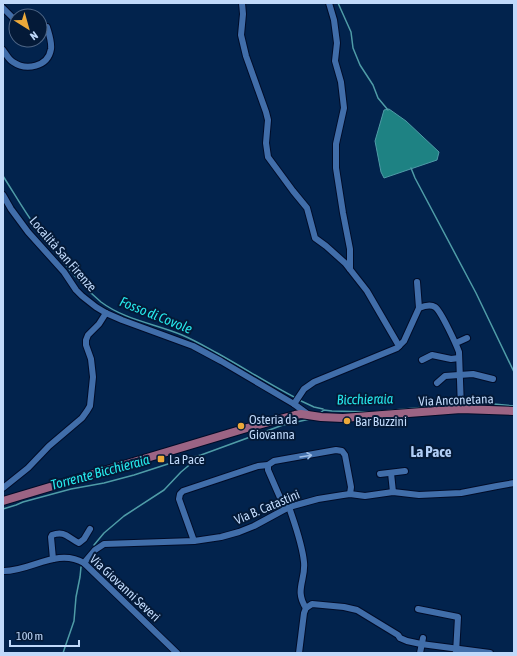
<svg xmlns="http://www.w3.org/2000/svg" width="517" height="656" viewBox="0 0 517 656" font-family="'Asap Condensed',sans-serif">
	<rect width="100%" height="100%" fill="#02234d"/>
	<polygon fill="#1e8283" stroke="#4f9ca7" points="389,109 406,121 439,152 437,160 384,178 381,172 375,141 384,110"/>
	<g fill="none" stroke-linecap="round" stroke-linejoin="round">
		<g stroke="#4f9ca7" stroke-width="1.5">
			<polyline points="338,3 351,32 353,48 360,65 373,85 378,98 388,110"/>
			<polyline points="411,168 415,178 476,293 514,372"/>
			<path d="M3,176C14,193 24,211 36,227C43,238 52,248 60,258C73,274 85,289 101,302C125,320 156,324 182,335C194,340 206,347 217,353C244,368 269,384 296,398"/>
			<polyline points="299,400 314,407 323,409"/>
			<polyline points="462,403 472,402 514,406"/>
			<polyline points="320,413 324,410 332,411 372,412 458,404"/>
			<polyline points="3,509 16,505 23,502 71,489 104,483 134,475 171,463 201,455 283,425 310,419"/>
			<polyline points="94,545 104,533 124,516 164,490 181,472 200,456"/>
			<polyline points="63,653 74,621 76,597 80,577 81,567"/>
		</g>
		<defs>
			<g id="minor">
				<polyline points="242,3 243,14 241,35 246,56 266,112 268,120 266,143 268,157 293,191 307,208 315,238 326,246 345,263 367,291 399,346"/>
				<polyline points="329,3 334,20 337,43 335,61 341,82 344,108 336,144 336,168 343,213 350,249 350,269"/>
				<polyline points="3,8 16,21"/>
				<path d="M3,50C6,54 9,60 13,62C26,71 48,67 51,49C52,42 49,34 47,27"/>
				<polyline points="3,195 11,209 28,232 64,272 76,290 82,296 96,307 106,313 122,320 193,346 221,361 294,404 309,415"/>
				<polyline points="417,282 419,308"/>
				<polyline points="456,343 467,338"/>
				<polyline points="422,360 432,355 451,359 459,358"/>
				<polyline points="437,383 445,376 473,374 493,379"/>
				<path d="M294,404L304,389L314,382L397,348L404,341L419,308C424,306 430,304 435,307C441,311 456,344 459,352L461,409"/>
				<polyline points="268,465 268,470 285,509"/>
				<polyline points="391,473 393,492"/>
				<polyline points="380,474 405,471"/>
				<polyline points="3,488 28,468 49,446 82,418 87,411 90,406 93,377 91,359 86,345 86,340 88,335 99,324 106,313"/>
				<path d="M289,507C295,525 302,543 304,562C306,580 294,590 306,608"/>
				<polyline points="194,541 179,499 180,494 183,491 258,466 268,465 274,461 336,450 342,451 345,455 351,487 350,494"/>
				<path d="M53,559L51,537L52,535C65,530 68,538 79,543L84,539L90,529"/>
				<polyline points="84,563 95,550 104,544 194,541 221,537 239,532 254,526 289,507 318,499 343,495 350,494 365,496 393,492 419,495 461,493 497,486 514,483"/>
				<path d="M3,571C30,572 57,547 84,563L177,653"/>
				<polyline points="418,609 458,617 456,653"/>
				<polyline points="299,653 304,613 306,608 312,604 344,607 357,610 398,635 400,638 407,641 421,644 490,653"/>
				<polyline points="420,653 423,638"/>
			</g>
			<polyline id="major" points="3,501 247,428 295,415 301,414 321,417 343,418 461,409 514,411"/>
		</defs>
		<use href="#minor" stroke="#000c28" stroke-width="8"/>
		<use href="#major" stroke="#000c28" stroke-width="10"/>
		<use href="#minor" stroke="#416eaa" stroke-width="6"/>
		<use href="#major" stroke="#9c6484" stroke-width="8"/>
	</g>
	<defs><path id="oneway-shaft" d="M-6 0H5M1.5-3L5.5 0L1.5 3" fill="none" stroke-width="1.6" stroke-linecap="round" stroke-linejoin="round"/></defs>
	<use stroke="#a0bee6" href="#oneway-shaft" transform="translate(306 456) rotate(-9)"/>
	<g fill="#eca93a" stroke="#041a38" stroke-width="1.5">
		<circle cx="347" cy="421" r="4"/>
		<circle cx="241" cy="426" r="4"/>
		<rect x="157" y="455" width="8" height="8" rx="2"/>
	</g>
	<g text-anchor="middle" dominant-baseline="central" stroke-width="4" stroke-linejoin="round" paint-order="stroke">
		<g font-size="13" fill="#c0d9fa" stroke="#041a38">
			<text transform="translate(63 254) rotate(49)">Località San Firenze</text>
			<text transform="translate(456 400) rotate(-2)">Via Anconetana</text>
			<text transform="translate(267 507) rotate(-23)">Via B. Catastini</text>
			<text transform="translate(125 588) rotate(43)">Via Giovanni Severi</text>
		</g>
		<g font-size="13" fill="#c0d9fa" stroke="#041a38" text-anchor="start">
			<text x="249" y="419">Osteria da<tspan x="249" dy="15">Giovanna</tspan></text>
			<text x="355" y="421">Bar Buzzini</text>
			<text x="169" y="459">La Pace</text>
		</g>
		<g font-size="14" font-style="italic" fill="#26e9eb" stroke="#041a38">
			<text transform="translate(156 315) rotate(22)">Fosso di Covole</text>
			<text transform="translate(365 399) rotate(-1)">Bicchieraia</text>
			<text transform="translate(100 472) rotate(-15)">Torrente Bicchieraia</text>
		</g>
		<g font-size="15" font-weight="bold" fill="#b0cdf5" stroke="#041a38">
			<text x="431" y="451">La Pace</text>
		</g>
	</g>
	<rect width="517" height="656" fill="none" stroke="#c0d9fa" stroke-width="8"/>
	<g transform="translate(28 28) rotate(143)"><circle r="19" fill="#041a38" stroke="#4f6686"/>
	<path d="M0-3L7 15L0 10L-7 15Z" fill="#eca93a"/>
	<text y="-6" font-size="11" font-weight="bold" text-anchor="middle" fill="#c0d9fa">N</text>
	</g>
	<path d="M10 640v6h69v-6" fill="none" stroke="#c0d9fa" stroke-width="2"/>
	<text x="16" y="640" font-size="12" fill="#c0d9fa" stroke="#041a38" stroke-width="3" paint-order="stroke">100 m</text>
</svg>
